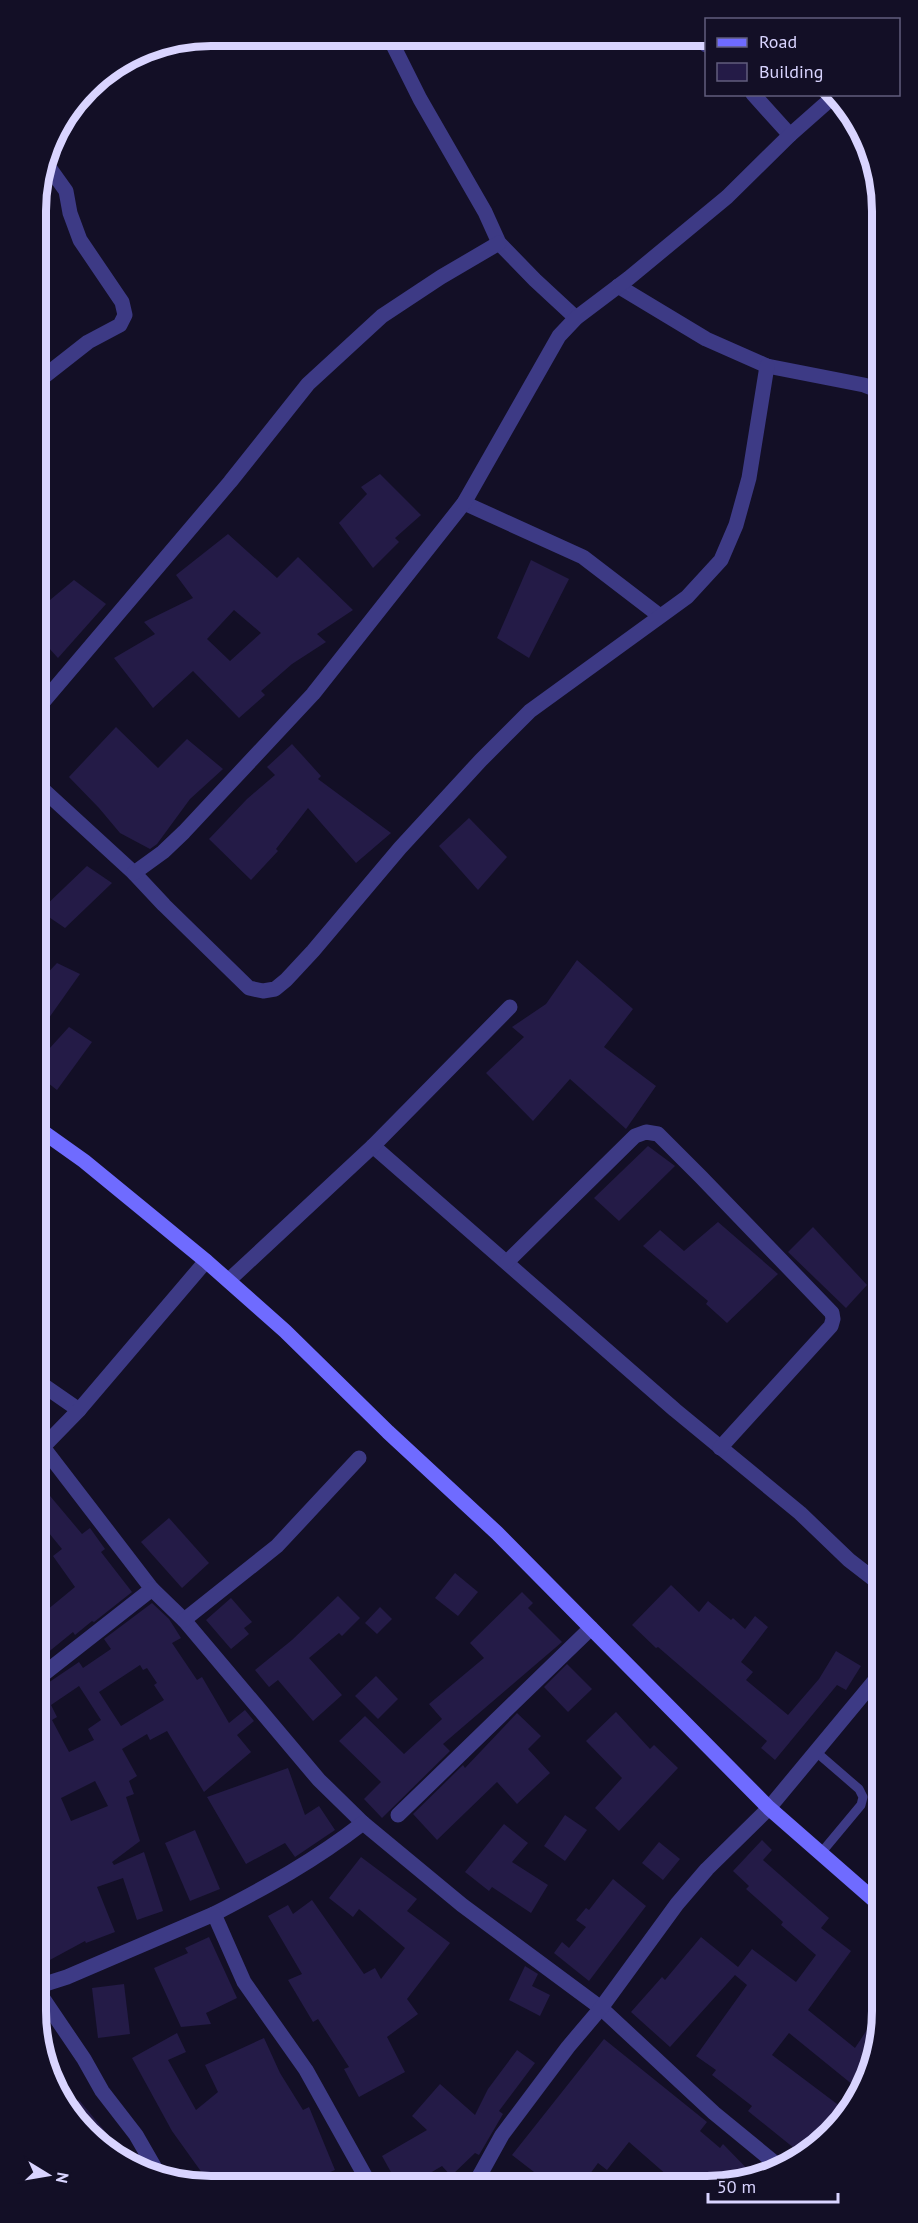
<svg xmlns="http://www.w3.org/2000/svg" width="918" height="2223" viewBox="0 0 918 2223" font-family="'PT Sans',sans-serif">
	<rect width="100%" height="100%" fill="#130f26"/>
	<g fill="#241b47" fill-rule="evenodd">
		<polygon points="380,474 421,515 395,538 399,542 373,568 339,523 367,494 361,487"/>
		<path d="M228,534L277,578L298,557L353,610L317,634L326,642L292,664L261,691L265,695L239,718L193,671L153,708L114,658L155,634L144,622L193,598L176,575ZM234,610L261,633L230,661L207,639Z"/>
		<polygon points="531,560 569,579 529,658 497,638"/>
		<polygon points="74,580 106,604 58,658 38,636 38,610"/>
		<polygon points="116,727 158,768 187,739 223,769 190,799 157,844 150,849 120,833 99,808 69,777"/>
		<polygon points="292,744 321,776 318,779 391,833 356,863 308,808 276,849 278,851 251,880 209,839 247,799 275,775 267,767"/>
		<polygon points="469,818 507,857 478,890 439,846"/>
		<polygon points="87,866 112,883 65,928 40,911"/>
		<polygon points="577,960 633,1009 604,1047 656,1086 626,1129 570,1079 533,1121 486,1073 524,1037 512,1027 546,1004"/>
		<polygon points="57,963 80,974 39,1032 39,982"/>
		<polygon points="69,1027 92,1042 57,1090 39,1076 39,1060"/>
		<polygon points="648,1146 675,1166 619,1221 594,1198"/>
		<polygon points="718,1222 778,1274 727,1323 706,1304 708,1301 643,1246 660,1230 684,1251"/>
		<polygon points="813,1227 867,1285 846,1308 788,1252"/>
		<polygon points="40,1484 82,1534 90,1528 105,1549 101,1552 132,1592 94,1622 92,1621 75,1635 73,1632 41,1658 41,1615 75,1587 53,1556 62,1549 40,1522"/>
		<polygon points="169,1518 209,1563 182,1588 141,1542"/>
		<polygon points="455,1573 478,1592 458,1616 435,1598"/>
		<polygon points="671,1585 699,1612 708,1601 731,1620 733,1618 745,1629 755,1616 768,1627 741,1662 753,1672 746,1680 788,1715 819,1679 836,1651 861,1666 846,1690 837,1685 775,1760 761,1748 767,1741 658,1647 656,1648 632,1625"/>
		<polygon points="522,1592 533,1603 528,1608 562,1642 443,1744 450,1751 382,1818 364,1799 381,1782 339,1741 365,1716 404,1754 442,1719 429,1704 484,1658 470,1643"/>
		<polygon points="338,1596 360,1618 342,1636 339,1633 309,1658 342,1695 313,1721 278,1680 269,1687 255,1670 292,1640"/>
		<polygon points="231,1598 252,1622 244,1628 249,1634 231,1649 206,1620"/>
		<path d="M152,1603L169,1619L181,1638L172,1643L197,1680L202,1677L229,1723L245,1710L254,1721L237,1735L251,1752L204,1792L167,1731L150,1740L147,1734L122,1749L137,1776L129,1781L134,1794L126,1797L140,1841L112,1862L114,1865L144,1852L163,1911L137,1920L123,1878L97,1887L115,1932L86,1943L85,1941L48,1961L42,1949L41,1686L42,1687L79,1662L83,1668L111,1649L104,1639ZM140,1665L143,1670L147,1668L157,1683L154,1685L164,1700L121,1726L99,1692ZM79,1686L101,1720L88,1729L94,1740L69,1752L52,1720L57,1717L51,1705ZM95,1781L108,1806L71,1821L61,1798Z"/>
		<polygon points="380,1607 392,1619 377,1634 365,1623"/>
		<polygon points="567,1664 592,1689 568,1712 544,1687"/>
		<polygon points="376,1676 398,1699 378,1719 355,1696"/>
		<polygon points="616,1712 650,1749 654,1745 678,1768 619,1831 595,1808 622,1778 586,1741"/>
		<polygon points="517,1713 541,1736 528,1749 550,1773 517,1804 497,1782 437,1840 413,1814 463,1765 465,1768"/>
		<polygon points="288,1768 305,1815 319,1806 335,1830 295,1857 285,1843 246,1864 207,1797"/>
		<polygon points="565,1815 587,1830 565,1861 544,1846"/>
		<polygon points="504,1824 528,1843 512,1862 548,1885 531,1913 492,1887 489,1891 465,1872"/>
		<polygon points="195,1830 220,1889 190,1901 165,1843"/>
		<polygon points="762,1840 772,1850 763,1860 829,1918 821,1928 851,1951 808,2010 855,2048 882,2007 882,2023 873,2068 866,2080 861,2075 853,2085 789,2033 772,2055 849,2113 841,2123 805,2157 748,2111 752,2106 712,2075 716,2070 696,2056 747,1985 735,1975 670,2047 631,2012 662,1977 665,1980 701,1937 738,1967 752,1949 796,1982 816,1955 781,1925 783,1922 746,1889 749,1886 733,1871"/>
		<polygon points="659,1842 680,1859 663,1880 642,1863"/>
		<polygon points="361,1857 417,1899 407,1911 450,1943 407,1999 418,2014 387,2037 405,2072 359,2097 344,2069 349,2067 318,2019 313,2022 288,1980 302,1974 268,1916 288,1905 293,1914 312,1900 364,1974 375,1968 381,1979 405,1948 359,1909 353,1917 329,1898"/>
		<polygon points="613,1879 646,1906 589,1981 554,1953 562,1942 569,1948 586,1927 576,1920 586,1908 589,1910"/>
		<polygon points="209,1937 237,1998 206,2013 211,2024 181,2027 154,1968 188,1953 185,1948"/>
		<polygon points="525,1966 538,1974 532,1986 550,1995 540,2016 509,2000"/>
		<polygon points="124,1984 130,2034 98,2038 92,1988"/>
		<polygon points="177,2033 186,2052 168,2060 196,2110 218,2092 205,2065 264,2038 280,2073 303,2110 309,2107 335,2170 304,2183 210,2184 172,2131 132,2058"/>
		<polygon points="604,2039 707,2122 700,2131 720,2148 723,2144 757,2179 752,2181 662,2182 668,2176 629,2142 607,2170 598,2163 584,2182 547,2182 512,2155"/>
		<polygon points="517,2050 535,2063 499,2111 503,2114 479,2155 475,2153 451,2176 442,2166 413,2183 397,2183 382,2156 427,2130 412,2116 440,2084 475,2115 488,2089"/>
		<polygon points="79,2100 128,2159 96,2143 72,2105"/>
	</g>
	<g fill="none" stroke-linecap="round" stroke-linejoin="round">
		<polyline stroke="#3d3a85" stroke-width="9" points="815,1751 859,1789 863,1797 861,1805 821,1853"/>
		<g stroke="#3d3a85" stroke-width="15">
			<polyline points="389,37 420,99 485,212 499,243 535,280 576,318"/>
			<polyline points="701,39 706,45"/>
			<polyline points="753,94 790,135"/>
			<polyline points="618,286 706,339 767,366 864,385 877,390"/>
			<polyline points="37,382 88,342 120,325 125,315 122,302 80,240 70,213 66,191 46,163"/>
			<polyline points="464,503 583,557 660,616"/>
			<polyline points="38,708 230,482 308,384 382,316 441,277 499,243"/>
			<polyline points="38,785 134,873 164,905 249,988 263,991 275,989 286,980 313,951 400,848 481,760 530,711 687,597 721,560 736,525 749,478 767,366"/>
			<polyline points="134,873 163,852 184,832 313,694 464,503 559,336 576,318 629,278 727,197 790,135 833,97"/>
			<polyline points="373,1146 675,1410 800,1513 849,1560 880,1584"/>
			<polyline points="507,1262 635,1136 646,1132 658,1134 701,1177 832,1313 833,1319 831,1326 720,1448"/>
			<polyline points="229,1280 373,1146 510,1007"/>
			<polyline points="40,1383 79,1410"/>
			<polyline points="43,1447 152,1589 184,1620 319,1780 363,1823"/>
			<polyline points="40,1450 79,1410 206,1261"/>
			<polyline points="184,1620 277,1546 359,1458"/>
			<polyline points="41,1676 152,1589"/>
			<polyline points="398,1815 591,1628"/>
			<path d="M214,1914C268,1886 314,1861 363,1823L462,1905L601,2008L714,2113L781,2168"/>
			<polyline points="42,1985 67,1977 214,1914 244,1982 306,2070 369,2183"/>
			<polyline points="42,1997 84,2059 102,2091 136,2135 159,2175"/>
			<polyline points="476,2182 502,2135 568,2047 601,2008 677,1904 707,1869 769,1808 881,1673"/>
		</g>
		<polyline stroke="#6f6bff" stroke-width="15" points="39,1129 84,1161 206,1261 285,1331 388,1432 497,1533 769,1808 881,1906"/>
	</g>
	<path d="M0 0H918V2223H0ZM211 46H707A165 165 0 0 1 872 211V2011A165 165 0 0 1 707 2176H211A165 165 0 0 1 46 2011V211A165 165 0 0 1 211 46Z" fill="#130f26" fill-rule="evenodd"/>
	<path fill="none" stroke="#d9d4ff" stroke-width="8" d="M211 46H707A165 165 0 0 1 872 211V2011A165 165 0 0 1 707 2176H211A165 165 0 0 1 46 2011V211A165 165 0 0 1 211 46Z"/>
	<rect x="705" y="18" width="195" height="78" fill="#130f26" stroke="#625e7d" stroke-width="1.5"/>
	<rect x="717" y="38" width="30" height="9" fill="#6f6bff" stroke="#625e7d" stroke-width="1.5"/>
	<text x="759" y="48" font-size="18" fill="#d9d4ff">Road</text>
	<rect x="717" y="63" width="30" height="18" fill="#241b47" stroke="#625e7d" stroke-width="1.5"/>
	<text x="759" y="78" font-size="18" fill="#d9d4ff">Building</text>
	<g transform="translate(48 2175) rotate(101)" stroke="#130f26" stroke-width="4.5" paint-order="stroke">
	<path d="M0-4.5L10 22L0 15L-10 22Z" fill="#d9d4ff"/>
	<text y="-9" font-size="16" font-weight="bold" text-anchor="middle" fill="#d9d4ff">N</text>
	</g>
	<path d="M708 2193v9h130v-9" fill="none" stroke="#d9d4ff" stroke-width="3"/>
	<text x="717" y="2193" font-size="18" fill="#d9d4ff" stroke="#130f26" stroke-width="4.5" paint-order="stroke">50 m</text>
</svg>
